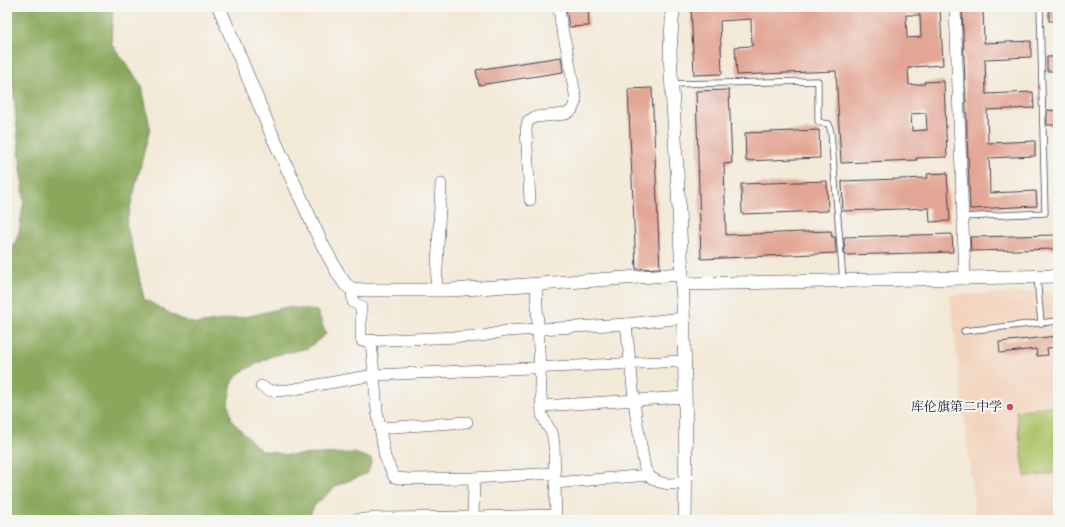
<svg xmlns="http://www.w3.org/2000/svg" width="1065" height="527" viewBox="0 0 1065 527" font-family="'IM FELL Double Pica','Noto Serif SC',serif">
	<rect width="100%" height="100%" fill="#f6f6f2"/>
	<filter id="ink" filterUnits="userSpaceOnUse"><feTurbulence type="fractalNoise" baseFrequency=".025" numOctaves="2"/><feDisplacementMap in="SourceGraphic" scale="8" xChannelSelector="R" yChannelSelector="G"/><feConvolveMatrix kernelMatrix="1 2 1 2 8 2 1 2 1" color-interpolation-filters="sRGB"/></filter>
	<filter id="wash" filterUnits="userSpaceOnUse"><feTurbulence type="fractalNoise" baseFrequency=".012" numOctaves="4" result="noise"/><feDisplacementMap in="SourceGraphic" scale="16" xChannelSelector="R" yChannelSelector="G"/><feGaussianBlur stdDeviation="0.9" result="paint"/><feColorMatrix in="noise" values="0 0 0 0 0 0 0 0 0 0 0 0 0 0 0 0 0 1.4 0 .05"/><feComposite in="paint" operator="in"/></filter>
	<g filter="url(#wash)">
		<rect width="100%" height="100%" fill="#f3e9d7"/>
		<polygon fill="#f3d4be" points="1058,291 1058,520 976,520 950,295"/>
		<polygon fill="#adc267" stroke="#687251" points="1058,405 1058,473 1025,477 1016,411"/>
		<polygon fill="#8aa85c" stroke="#56654c" points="7,7 113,7 111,43 142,86 150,128 126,224 133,249 144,299 180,319 197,324 250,316 286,307 317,311 326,334 308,348 272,356 239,373 232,383 228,402 232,421 260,450 287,455 354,453 372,459 368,473 338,485 315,505 307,520 7,520 7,263 19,232 24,200 7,23"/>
		<g id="blocks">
			<g fill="#e3a694" fill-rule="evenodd">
				<polygon points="566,7 588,7 589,26 569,27"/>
				<path d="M691,7H940L943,65L912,67V68H908L909,85L925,84L924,82L944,81L947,157L916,158L917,160L841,163L836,71L737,75L735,47L752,46L751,19L720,21L722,74L694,75ZM906,15H920L921,37L907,38ZM926,113L927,130L912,131L911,114Z"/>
				<polygon points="962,7 983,7 984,43 1031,41 1031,57 985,59 986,94 1033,92 1034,108 987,110 988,143 1035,141 1035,156 989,158 990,193 1036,191 1037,206 970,209"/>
				<rect x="1049" y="7" width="9" height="14"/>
				<polygon points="561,57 563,72 479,85 476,70"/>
				<rect x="1047" y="57" width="11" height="14"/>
				<polygon points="652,88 660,268 636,269 628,89"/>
				<polygon points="729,90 732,163 724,164 726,235 831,231 832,237 835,237 836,253 701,259 696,91"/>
				<polygon points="1047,110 1058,111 1058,125 1047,125"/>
				<polygon points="819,130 820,158 746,161 745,133"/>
				<polygon points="947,173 950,221 930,222 929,208 843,211 842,181 928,178 927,174"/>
				<polygon points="827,181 828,211 742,214 741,184"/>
				<polygon points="952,234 953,252 845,255 844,237"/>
				<polygon points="1058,235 1058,249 971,251 970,237"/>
				<polygon points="1058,336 1058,347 1047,348 1048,355 1037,356 1036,349 1000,353 999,342"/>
			</g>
		</g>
	</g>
	<g filter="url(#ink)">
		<use href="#blocks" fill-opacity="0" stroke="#414052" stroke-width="1"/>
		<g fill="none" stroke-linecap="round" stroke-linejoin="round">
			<defs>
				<g id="service">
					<path d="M672,84L818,81V121C821,124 825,123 829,124L831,133L843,281"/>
					<polyline points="963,217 1045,213 1040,7"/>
					<polyline points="1037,277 1041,323"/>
					<polyline points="964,331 1058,321"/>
				</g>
				<g id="minor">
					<polyline points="955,7 965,279"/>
					<polyline points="530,200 526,129 528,121 535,117 566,114 572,110 576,100 567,50 561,24 559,7"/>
					<polyline points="536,284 542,415 548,427 552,432 554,444 556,520"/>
					<polyline points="352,289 353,302 361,307 361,337 362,341 483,336 506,331 626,324 683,318"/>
					<polyline points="436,290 441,184"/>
					<polyline points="626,324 636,417 645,469 650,477 659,482 668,484 686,483"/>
					<polyline points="371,340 377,411 385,457 394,477 398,478 408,479 474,478 555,473"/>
					<polyline points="261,386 271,391 289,390 374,375 684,361"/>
					<polyline points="542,406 685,397"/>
					<polyline points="380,428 467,422"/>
					<polyline points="555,483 649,475"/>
					<polyline points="354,520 377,518 473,517 556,515"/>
					<polyline points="473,520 474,478"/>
				</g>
				<g id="tertiary">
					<polyline points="219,7 272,135 321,242 339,275 346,285 352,289 364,290 451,290 682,274"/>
					<path d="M673,7L670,51L671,74C681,222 688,371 685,520"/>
					<polyline points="683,284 1058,276"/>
				</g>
			</defs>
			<use href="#service" stroke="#414052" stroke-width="7"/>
			<use href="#minor" stroke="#414052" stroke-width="12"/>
			<use href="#tertiary" stroke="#414052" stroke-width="14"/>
			<use href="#service" stroke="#fff" stroke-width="5.5"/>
			<use href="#minor" stroke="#fff" stroke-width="11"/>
			<use href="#tertiary" stroke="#fff" stroke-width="13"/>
		</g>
	</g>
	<circle fill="#d1495b" stroke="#f6f6f2" stroke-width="1.5" cx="1010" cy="407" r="4"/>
	<g text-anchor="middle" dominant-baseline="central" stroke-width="4" stroke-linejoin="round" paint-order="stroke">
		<g font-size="13" fill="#22223b" stroke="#f6f6f2" text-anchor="end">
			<text x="1002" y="407">库伦旗第二中学</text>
		</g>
	</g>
	<rect width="1065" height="527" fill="none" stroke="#f6f6f2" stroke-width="24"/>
</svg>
